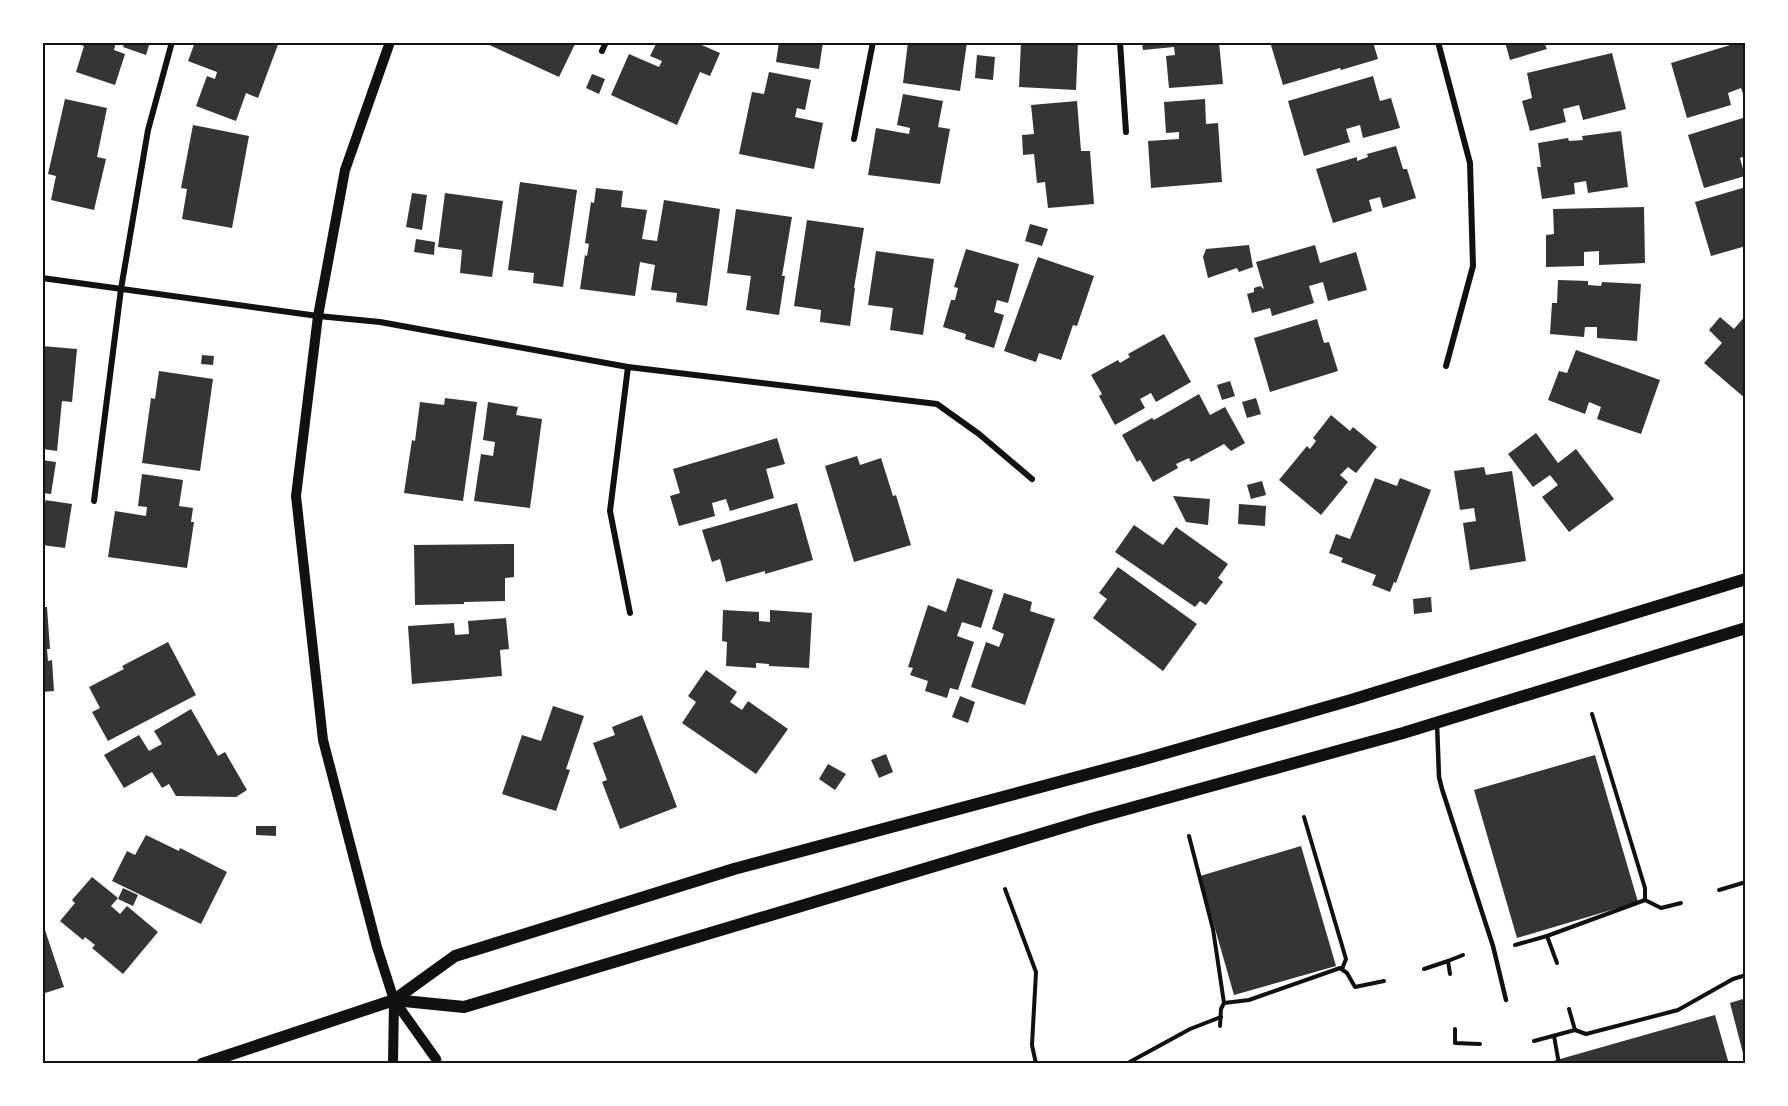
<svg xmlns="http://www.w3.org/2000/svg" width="1788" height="1106" viewBox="0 0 1788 1106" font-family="'Fira Sans',sans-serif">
	<rect width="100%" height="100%" fill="#fff"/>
	<g fill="#353535">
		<polygon points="73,42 116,42 114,50 125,54 115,85 76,72 84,46"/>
		<polygon points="118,42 150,42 146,55 123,47 124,44"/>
		<polygon points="195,42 279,42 258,98 246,93 236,121 196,106 207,76 215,79 217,72 188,61"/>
		<polygon points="483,42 576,42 559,77"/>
		<polygon points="657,42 695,42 720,53 710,76 700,72 677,125 611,95 629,54 659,67 662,61 650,56"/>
		<polygon points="779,42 823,42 819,69 776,62"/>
		<polygon points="908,42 967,42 960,91 903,83"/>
		<polygon points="1021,42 1078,42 1076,90 1019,87"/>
		<polygon points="1142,42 1219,42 1223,84 1169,88 1166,56 1175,55 1174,47 1143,50"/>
		<polygon points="1270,42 1373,42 1378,59 1341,70 1340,68 1283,85"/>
		<polygon points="1505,42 1544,42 1547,49 1510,60"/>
		<polygon points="1740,42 1746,42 1746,102 1741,88 1728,93 1731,105 1687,118 1671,63"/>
		<polygon points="1612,53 1626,109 1583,120 1579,105 1563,109 1566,122 1530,131 1522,101 1532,98 1527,73"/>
		<polygon points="977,55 995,57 993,80 975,78"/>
		<polygon points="769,72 811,80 805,110 797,108 795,117 823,123 814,169 739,154 752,92 764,94"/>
		<polygon points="592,74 605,79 599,94 586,88"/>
		<polygon points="1373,76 1380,101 1391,98 1400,128 1363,138 1360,125 1346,129 1350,142 1304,156 1288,101"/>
		<polygon points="903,94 943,101 938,127 950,129 940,184 868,175 876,128 909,134 910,128 897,125"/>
		<polygon points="65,99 107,108 97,157 106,159 94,210 51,200 56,176 48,174"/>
		<polygon points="1205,99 1206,124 1218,123 1222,182 1151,188 1148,141 1179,139 1179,132 1166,133 1164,102"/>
		<polygon points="1077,101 1081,151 1090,151 1094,204 1048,208 1045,182 1037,183 1034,154 1023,155 1022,135 1034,134 1031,105"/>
		<polygon points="1746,117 1746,156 1740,158 1745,176 1704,188 1688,135"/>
		<polygon points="193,125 249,136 232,228 182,219 187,189 181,188"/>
		<polygon points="1621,131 1628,187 1588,193 1586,181 1574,183 1575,194 1542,199 1537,167 1541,167 1538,143 1568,138 1569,141 1583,140 1582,136"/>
		<polygon points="1396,146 1403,169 1407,169 1416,198 1383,208 1380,197 1369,200 1372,211 1333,223 1316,169 1357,157 1357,161 1368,157 1367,154"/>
		<polygon points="520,182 577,190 563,287 533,283 534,273 508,270"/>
		<polygon points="1746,187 1746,246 1711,256 1695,202"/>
		<polygon points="596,188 623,191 621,207 647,210 642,239 657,241 664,200 720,209 707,306 676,302 677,293 651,290 655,265 640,262 635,296 580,289 585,255 587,256 589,244 585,243 591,202 594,203"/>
		<polygon points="412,193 427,195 422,230 406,227"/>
		<polygon points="445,193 503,201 492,277 460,273 462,250 438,247"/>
		<polygon points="1644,207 1645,263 1599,265 1599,251 1584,252 1584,266 1546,267 1546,235 1554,234 1553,209"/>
		<polygon points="736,209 792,217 782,276 785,276 779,315 746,310 751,276 727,273"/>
		<polygon points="807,220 864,228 854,288 855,288 850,326 820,322 821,310 794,306"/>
		<polygon points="1030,224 1048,229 1042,246 1025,241"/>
		<polygon points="416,239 435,242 434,255 414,252"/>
		<polygon points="1249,245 1253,267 1239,272 1237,268 1208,278 1203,257 1206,249"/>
		<polygon points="1315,245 1320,263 1356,252 1367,290 1328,301 1323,282 1309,286 1314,303 1272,316 1270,308 1252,313 1247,294 1254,292 1254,288 1260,286 1264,289 1256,262"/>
		<polygon points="966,249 1019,264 1008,303 997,300 994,312 1004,315 994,348 965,339 966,334 943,327 951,300 955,300 958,288 954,287"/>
		<polygon points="876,251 934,259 923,335 890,330 893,308 868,305"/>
		<polygon points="1038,257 1094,276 1077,326 1073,325 1061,360 1039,353 1036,362 1004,351"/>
		<polygon points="1558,280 1588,281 1588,285 1601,286 1602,282 1641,284 1637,341 1597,338 1597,327 1585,327 1584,337 1550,334 1552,303 1557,303"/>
		<polygon points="1746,315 1746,399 1704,363 1722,343 1709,330 1720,317 1734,329"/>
		<polygon points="1317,319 1324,343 1329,342 1338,371 1270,392 1254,338"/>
		<polygon points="1164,334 1191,382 1156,402 1151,393 1140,399 1145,408 1115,425 1099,396 1102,394 1091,375 1118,360 1120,363 1130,357 1128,354"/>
		<polygon points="42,346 77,349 72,402 62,401 57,451 42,449"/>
		<polygon points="1576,350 1660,380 1641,434 1597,419 1601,407 1589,402 1585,414 1548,400 1559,371 1567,373"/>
		<polygon points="202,355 214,356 213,365 201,364"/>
		<polygon points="159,371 213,379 200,471 142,463 151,398 155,399"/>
		<polygon points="1230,381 1235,396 1222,400 1217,385"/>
		<polygon points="1199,394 1210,415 1225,407 1245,443 1231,451 1224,444 1191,462 1189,458 1176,464 1178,468 1153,482 1140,460 1137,462 1122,435 1152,418 1154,420"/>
		<polygon points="445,398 477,402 463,501 404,493 412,440 415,441 420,402 444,405"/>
		<polygon points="1256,398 1261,414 1247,418 1242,402"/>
		<polygon points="488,402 518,407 516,415 542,419 530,508 474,501 481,454 493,456 495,442 483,440"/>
		<polygon points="1331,415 1350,431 1353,427 1377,447 1356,473 1348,467 1340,475 1348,482 1321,515 1279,480 1307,446 1310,449 1316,441 1313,438"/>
		<polygon points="1536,433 1558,463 1576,449 1614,499 1569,532 1542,497 1558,485 1550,475 1533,487 1508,454"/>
		<polygon points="777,438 785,464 766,469 774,498 730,511 726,499 712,503 715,516 679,526 670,496 680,493 673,469"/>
		<polygon points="857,456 860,465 881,458 893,496 896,495 911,545 854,562 825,466"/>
		<polygon points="42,460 56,462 51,494 42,493"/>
		<polygon points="1484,467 1486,475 1512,471 1526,561 1470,570 1463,523 1476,521 1474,508 1460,510 1454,471"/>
		<polygon points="142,474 183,480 179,506 193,508 191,522 194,522 187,568 108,557 115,511 146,516 147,507 138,506"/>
		<polygon points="1375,478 1397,486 1400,478 1431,490 1396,583 1394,582 1390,592 1372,585 1376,575 1341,562 1343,558 1329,553 1336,534 1350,539"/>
		<polygon points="1262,481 1266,495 1251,499 1247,485"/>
		<polygon points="1173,496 1210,499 1208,525 1186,522"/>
		<polygon points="45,500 72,504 65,548 42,545 42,501 46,502"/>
		<polygon points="797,503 813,560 765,574 765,571 726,582 720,559 712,562 702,530"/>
		<polygon points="1239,504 1266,506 1265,526 1238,524"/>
		<polygon points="1134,525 1163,545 1176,527 1228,564 1218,578 1223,582 1206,605 1200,601 1195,607 1115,552"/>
		<polygon points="514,544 514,577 505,578 505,601 464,602 464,604 415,605 414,545"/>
		<polygon points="1118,567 1197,624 1163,671 1093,618 1107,599 1099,593"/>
		<polygon points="957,578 993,590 981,628 962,622 957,636 974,642 958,690 950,688 947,698 925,691 928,681 910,675 913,668 908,667 928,605 946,612"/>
		<polygon points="1004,593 1032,602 1030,611 1055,619 1025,705 971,687 986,642 999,647 1004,634 992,629"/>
		<polygon points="1431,597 1432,612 1414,614 1413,599"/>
		<polygon points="42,607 47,607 50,649 47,649 48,661 52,660 54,691 42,692"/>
		<polygon points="723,610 759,612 759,621 770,622 770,610 812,613 809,668 769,666 769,664 756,663 756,668 726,666 727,642 722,641"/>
		<polygon points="506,618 509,649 500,650 502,676 412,684 408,626 454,623 455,635 469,634 468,621"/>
		<polygon points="168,642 196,695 108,741 92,712 100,708 89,687 124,669 122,666"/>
		<polygon points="706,670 737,692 730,702 742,710 748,701 788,729 756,774 682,723 696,702 688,696"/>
		<polygon points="960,696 975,702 968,723 952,717"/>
		<polygon points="553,706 584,716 566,769 570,770 556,811 502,794 522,735 541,741"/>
		<polygon points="191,709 218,756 225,752 247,790 236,797 176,796 169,784 162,788 152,772 124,788 104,755 139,735 149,751 162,744 154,731"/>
		<polygon points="642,715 677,807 620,829 602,782 607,780 593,743 615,735 612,727"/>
		<polygon points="886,754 893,772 879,778 871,760"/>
		<polygon points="1595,755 1638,902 1517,938 1474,790"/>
		<polygon points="828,764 846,774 835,790 819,779"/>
		<polygon points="256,826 276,826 276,836 256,835"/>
		<polygon points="146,835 179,851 180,848 227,872 201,924 112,881 127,851 135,855"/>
		<polygon points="1301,846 1336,966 1234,995 1200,876"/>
		<polygon points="92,877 118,898 111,906 120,914 127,906 158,932 123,974 92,948 95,945 85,937 83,940 60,921 75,903 72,900"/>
		<polygon points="123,888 138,895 133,906 118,899"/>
		<polygon points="42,921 64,987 42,994"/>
		<polygon points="1746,998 1746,1061 1745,1061 1730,1003"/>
		<polygon points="1715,1015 1729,1064 1546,1064 1546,1063"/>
	</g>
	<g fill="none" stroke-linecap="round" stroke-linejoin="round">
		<g stroke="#111" stroke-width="4">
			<polyline points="1592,714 1645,888 1645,900"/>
			<polyline points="1304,817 1346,959 1342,969"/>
			<polyline points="1189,836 1213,929 1224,1003 1221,1009 1220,1026"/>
			<polyline points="1005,889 1036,972 1032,1045 1036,1064"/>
			<polyline points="1719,890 1746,882"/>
			<polyline points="1515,945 1547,936"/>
			<polyline points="1557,963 1547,936 1645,900 1661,908 1681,903"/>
			<polyline points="1424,969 1448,961"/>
			<polyline points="1450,974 1448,961 1463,955"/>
			<polyline points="1224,1003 1249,1000 1340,968 1347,973 1355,987 1384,981"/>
			<polyline points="1569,1009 1575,1030 1586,1034 1678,1010 1733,979 1746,975"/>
			<polyline points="1455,1029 1455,1043 1480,1044"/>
			<polyline points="1554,1036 1559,1064"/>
			<polyline points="1534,1041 1575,1030"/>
			<polyline points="1126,1064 1190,1029 1221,1017"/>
		</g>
		<polyline stroke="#111" stroke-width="4.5" points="1437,723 1439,777 1442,789 1493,946 1506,1000"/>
		<g stroke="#111" stroke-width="6">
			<polyline points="1120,42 1126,132"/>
			<polyline points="1438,42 1470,163 1473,266 1446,366"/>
			<polyline points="602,51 606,42"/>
			<polyline points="854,139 873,42"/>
			<polyline points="42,278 318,316 380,322 628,367 937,404 979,434 1032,479"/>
			<polyline points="628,367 610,511 630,613"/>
			<polyline points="94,501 121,289 148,130 172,42"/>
		</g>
		<g stroke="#111" stroke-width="10">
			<polyline points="390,42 345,170 318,316 296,496 323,740 377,947 394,1000 436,1059 437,1064"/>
			<polyline points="393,1064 394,1000"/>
		</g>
		<g stroke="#111" stroke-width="12">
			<polyline points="394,1000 464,1007 1091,819 1403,733 1746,628"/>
			<polyline points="202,1064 394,1000 455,956 734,869 1141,760 1351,700 1746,579"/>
		</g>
	</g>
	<rect width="1788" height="1106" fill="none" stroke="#ffffff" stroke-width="87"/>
	<rect x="44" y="44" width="1700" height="1018" fill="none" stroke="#111" stroke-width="2"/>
</svg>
